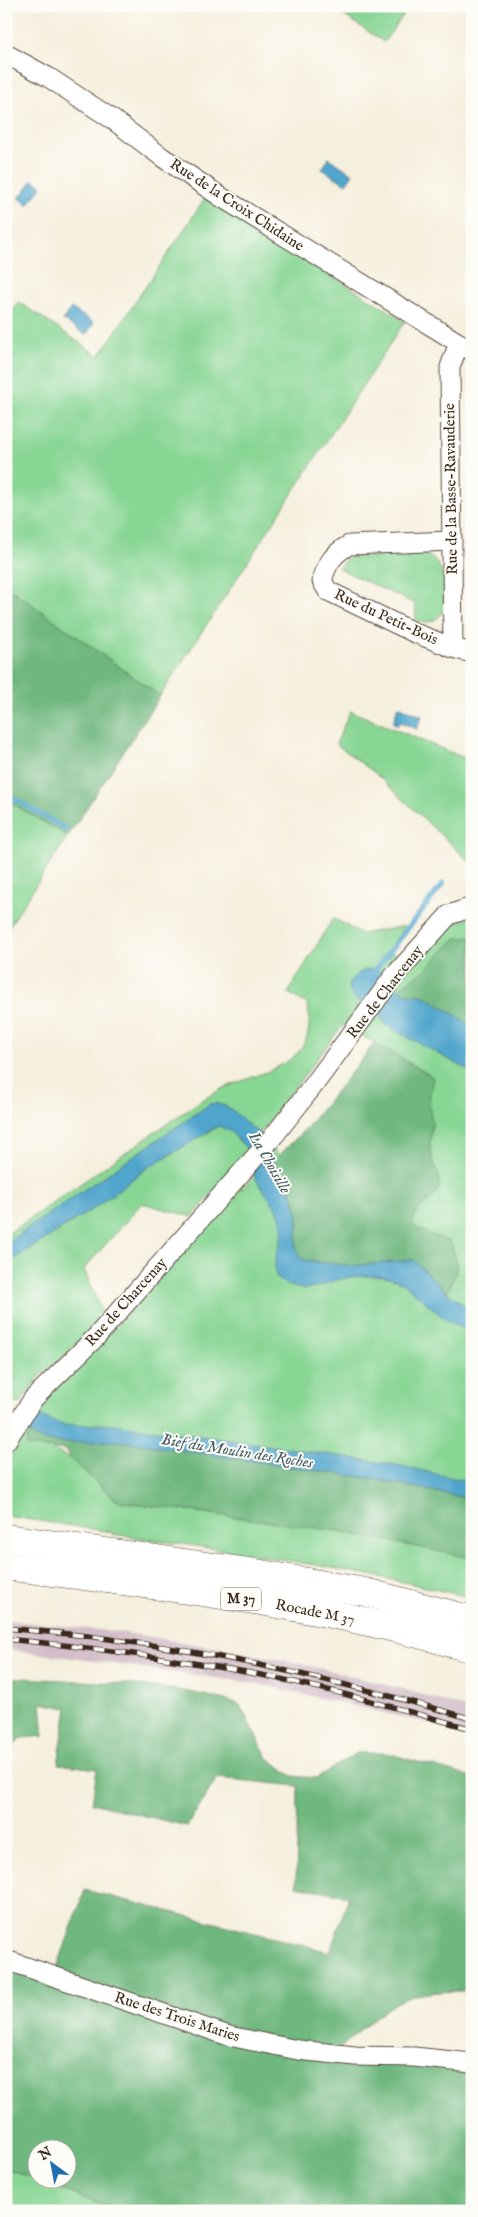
<svg xmlns="http://www.w3.org/2000/svg" width="478" height="2217" viewBox="0 0 478 2217" font-family="'IM FELL English',serif">
	<rect width="100%" height="100%" fill="#fdfcf7"/>
	<filter id="ink" filterUnits="userSpaceOnUse"><feTurbulence type="fractalNoise" baseFrequency=".02" numOctaves="2"/><feDisplacementMap in="SourceGraphic" scale="10" xChannelSelector="R" yChannelSelector="G"/><feConvolveMatrix kernelMatrix="1 2 1 2 8 2 1 2 1" color-interpolation-filters="sRGB"/></filter>
	<filter id="wash" filterUnits="userSpaceOnUse"><feTurbulence type="fractalNoise" baseFrequency=".0096" numOctaves="4" result="noise"/><feDisplacementMap in="SourceGraphic" scale="20" xChannelSelector="R" yChannelSelector="G"/><feGaussianBlur stdDeviation="1.12" result="paint"/><feColorMatrix in="noise" values="0 0 0 0 0 0 0 0 0 0 0 0 0 0 0 0 0 1.4 0 .05"/><feComposite in="paint" operator="in"/></filter>
	<g filter="url(#wash)">
		<rect width="100%" height="100%" fill="#f5efdd"/>
		<polygon fill="#d2bdc8" points="6,1620 126,1633 212,1647 298,1663 399,1688 472,1710 472,1737 432,1724 260,1684 6,1649"/>
		<g fill="#88d694" stroke="#628059">
			<polygon points="330,6 410,6 384,42"/>
			<polygon points="206,197 405,321 160,696 6,586 6,322 19,302 99,356"/>
			<path d="M421,554C447,557 446,592 443,612C436,622 427,623 416,622L415,604L338,568L347,558L351,557Z"/>
			<polygon points="350,711 472,761 472,864 375,773 336,744"/>
			<polygon points="6,800 68,836 6,931"/>
			<path d="M472,917V1513L25,1419C105,1338 184,1259 251,1167L240,1191L254,1177L258,1158L272,1146L279,1156L309,1125L375,1043L343,1025L260,1133C242,1124 233,1101 210,1104L6,1243V1235L200,1101C210,1096 220,1089 231,1085C272,1069 320,1061 307,1004L288,993L333,918L361,934L405,926L388,950L414,965C430,947 447,922 472,917Z"/>
			<polygon points="219,1126 230,1131 249,1151 192,1217 142,1203 84,1269 103,1316 52,1369 44,1371 19,1404 6,1399 6,1386 15,1381 6,1344 6,1264 93,1209 147,1168"/>
			<path d="M6,1418C28,1430 47,1449 70,1458L117,1501L338,1531L472,1558V1598C354,1568 232,1551 112,1534V1532L6,1516V1497L10,1491L6,1490V1476L11,1459L6,1458Z"/>
			<polygon points="6,2168 118,2211 6,2211"/>
		</g>
		<g fill="#6eb77e" stroke="#54704e" fill-rule="evenodd">
			<polygon points="6,586 160,696 68,836 6,800"/>
			<polygon points="472,937 472,1026 425,996 409,994 398,989 424,971 456,938"/>
			<path d="M375,1043L433,1077L429,1101L432,1124L430,1146L433,1162L439,1175V1189L429,1201L416,1212L412,1223L418,1229L450,1242C460,1264 458,1271 447,1292L413,1260L351,1266L304,1260C291,1252 298,1236 298,1224C299,1199 286,1181 273,1162L309,1125Z"/>
			<path d="M32,1433C47,1448 97,1441 118,1440L368,1478L472,1499V1558L338,1531L117,1501L70,1458L66,1450L26,1446L28,1436Z"/>
			<path d="M6,1677C83,1682 165,1681 239,1704L268,1758L292,1776L316,1778L357,1753H386L472,1777V1991C451,1991 421,1991 402,2000C377,2012 356,2034 335,2053L472,2063V2211H118L6,2168V1960L54,1976L85,1890L330,1952L349,1896L296,1886L298,1786L217,1778L187,1826L92,1803L97,1769L58,1764L67,1708L41,1703L44,1736L21,1738L6,1754ZM38,2150H68V2180H38Z"/>
		</g>
		<g fill="#50a5cc" stroke="#466875">
			<polygon points="329,158 353,174 346,184 322,169"/>
			<polygon points="33,180 42,186 28,205 19,198"/>
			<polygon points="71,308 94,323 86,335 63,320"/>
			<polygon points="398,706 422,716 417,729 400,722 398,725 393,723"/>
			<path d="M368,969L383,972L398,989L409,994L425,996L472,1026V1072L387,1026C384,1022 381,1017 377,1014C356,999 330,986 368,969Z"/>
			<path d="M210,1104C233,1101 242,1124 260,1133V1141L249,1151L230,1131L218,1126L147,1168L93,1209L6,1264V1243Z"/>
			<path d="M266,1150C281,1173 296,1193 298,1220C299,1234 290,1251 304,1260L351,1266L414,1260L444,1290L472,1311V1334L445,1319L403,1283C382,1273 355,1275 333,1281C324,1284 316,1288 306,1289C295,1289 286,1284 277,1278C269,1262 284,1243 282,1225C279,1201 257,1190 251,1167Z"/>
			<path d="M30,1412L63,1425L112,1424L273,1446L397,1465L472,1482V1499L368,1478L118,1441C101,1441 51,1446 37,1438C32,1435 29,1432 24,1430Z"/>
		</g>
		<g fill="none" stroke-linecap="round" stroke-linejoin="round">
			<g stroke="#50a5cc" stroke-width="5.5">
				<polyline points="6,794 67,830"/>
				<polyline points="371,975 443,884"/>
			</g>
		</g>
	</g>
	<g filter="url(#ink)">
		<g fill="none" stroke-linecap="round" stroke-linejoin="round">
			<defs>
				<g id="street">
					<polyline points="6,54 48,77 112,119 162,157 221,197 472,351"/>
					<polyline points="459,343 450,367 453,648 472,653"/>
					<path d="M452,541L349,545C333,554 327,563 322,581L328,591L415,633L453,648"/>
					<polyline points="6,1441 33,1399 96,1337 272,1138 313,1086 394,976 449,915 472,907"/>
					<polyline points="6,1960 229,2036 298,2050 355,2056 414,2057 472,2063"/>
				</g>
				<g id="highway">
					<polyline points="6,1538 250,1572 365,1592 472,1620"/>
					<path d="M6,1566C162,1586 321,1603 472,1649"/>
				</g>
			</defs>
			<use href="#street" stroke="#57483b" stroke-width="21"/>
			<use href="#highway" stroke="#57483b" stroke-width="29"/>
			<use href="#street" stroke="#fff" stroke-width="19"/>
			<use href="#highway" stroke="#fff" stroke-width="28"/>
			<defs>
				<g id="rail">
					<path d="M6,1628C43,1632 80,1634 116,1640C237,1656 355,1685 472,1719"/>
					<path d="M6,1639C88,1647 170,1658 251,1673C325,1687 399,1709 472,1729"/>
				</g>
			</defs>
			<use href="#rail" stroke="#3b2a1e" stroke-width="5.5"/>
			<use href="#rail" stroke="#fdfcf7" stroke-width="4" stroke-dasharray="11" stroke-linecap="butt"/>
		</g>
	</g>
	<g text-anchor="middle" dominant-baseline="central" stroke-width="4" stroke-linejoin="round" paint-order="stroke">
		<rect fill="#fdfcf7" stroke="#75695f" stroke-width="1" x="221" y="1587.5" width="40" height="23" rx="4"/>
		<g font-size="14" font-weight="bold" fill="#3b2a1e">
			<text x="241" y="1599">M 37</text>
		</g>
		<g font-size="15" fill="#3b2a1e" stroke="#fdfcf7">
			<text transform="translate(237 205) rotate(33)">Rue de la Croix Chidaine</text>
			<text transform="translate(451 489) rotate(-91)">Rue de la Basse-Ravauderie</text>
			<text transform="translate(386 617) rotate(25)">Rue du Petit-Bois</text>
			<text transform="translate(385 992) rotate(-52)">Rue de Charcenay</text>
			<text transform="translate(126 1302) rotate(-48)">Rue de Charcenay</text>
			<text transform="translate(315 1612) rotate(11)">Rocade M 37</text>
			<text transform="translate(177 2017) rotate(18)">Rue des Trois Maries</text>
		</g>
		<g font-size="16" font-style="italic" fill="#435b64" stroke="#fdfcf7">
			<text transform="translate(269 1163) rotate(60)">La Choisille</text>
			<text transform="translate(237 1452) rotate(9)">Bief du Moulin des Roches</text>
		</g>
	</g>
	<rect width="478" height="2217" fill="none" stroke="#fdfcf7" stroke-width="25"/>
	<g transform="translate(52 2164) rotate(328)"><circle r="24" fill="#fdfcf7" stroke="#afa8a0"/>
	<path d="M0-4L9 19L0 12L-9 19Z" fill="#1f6fb2"/>
	<text y="-8" font-size="14" font-weight="bold" text-anchor="middle" fill="#3b2a1e">N</text>
	</g>
</svg>
